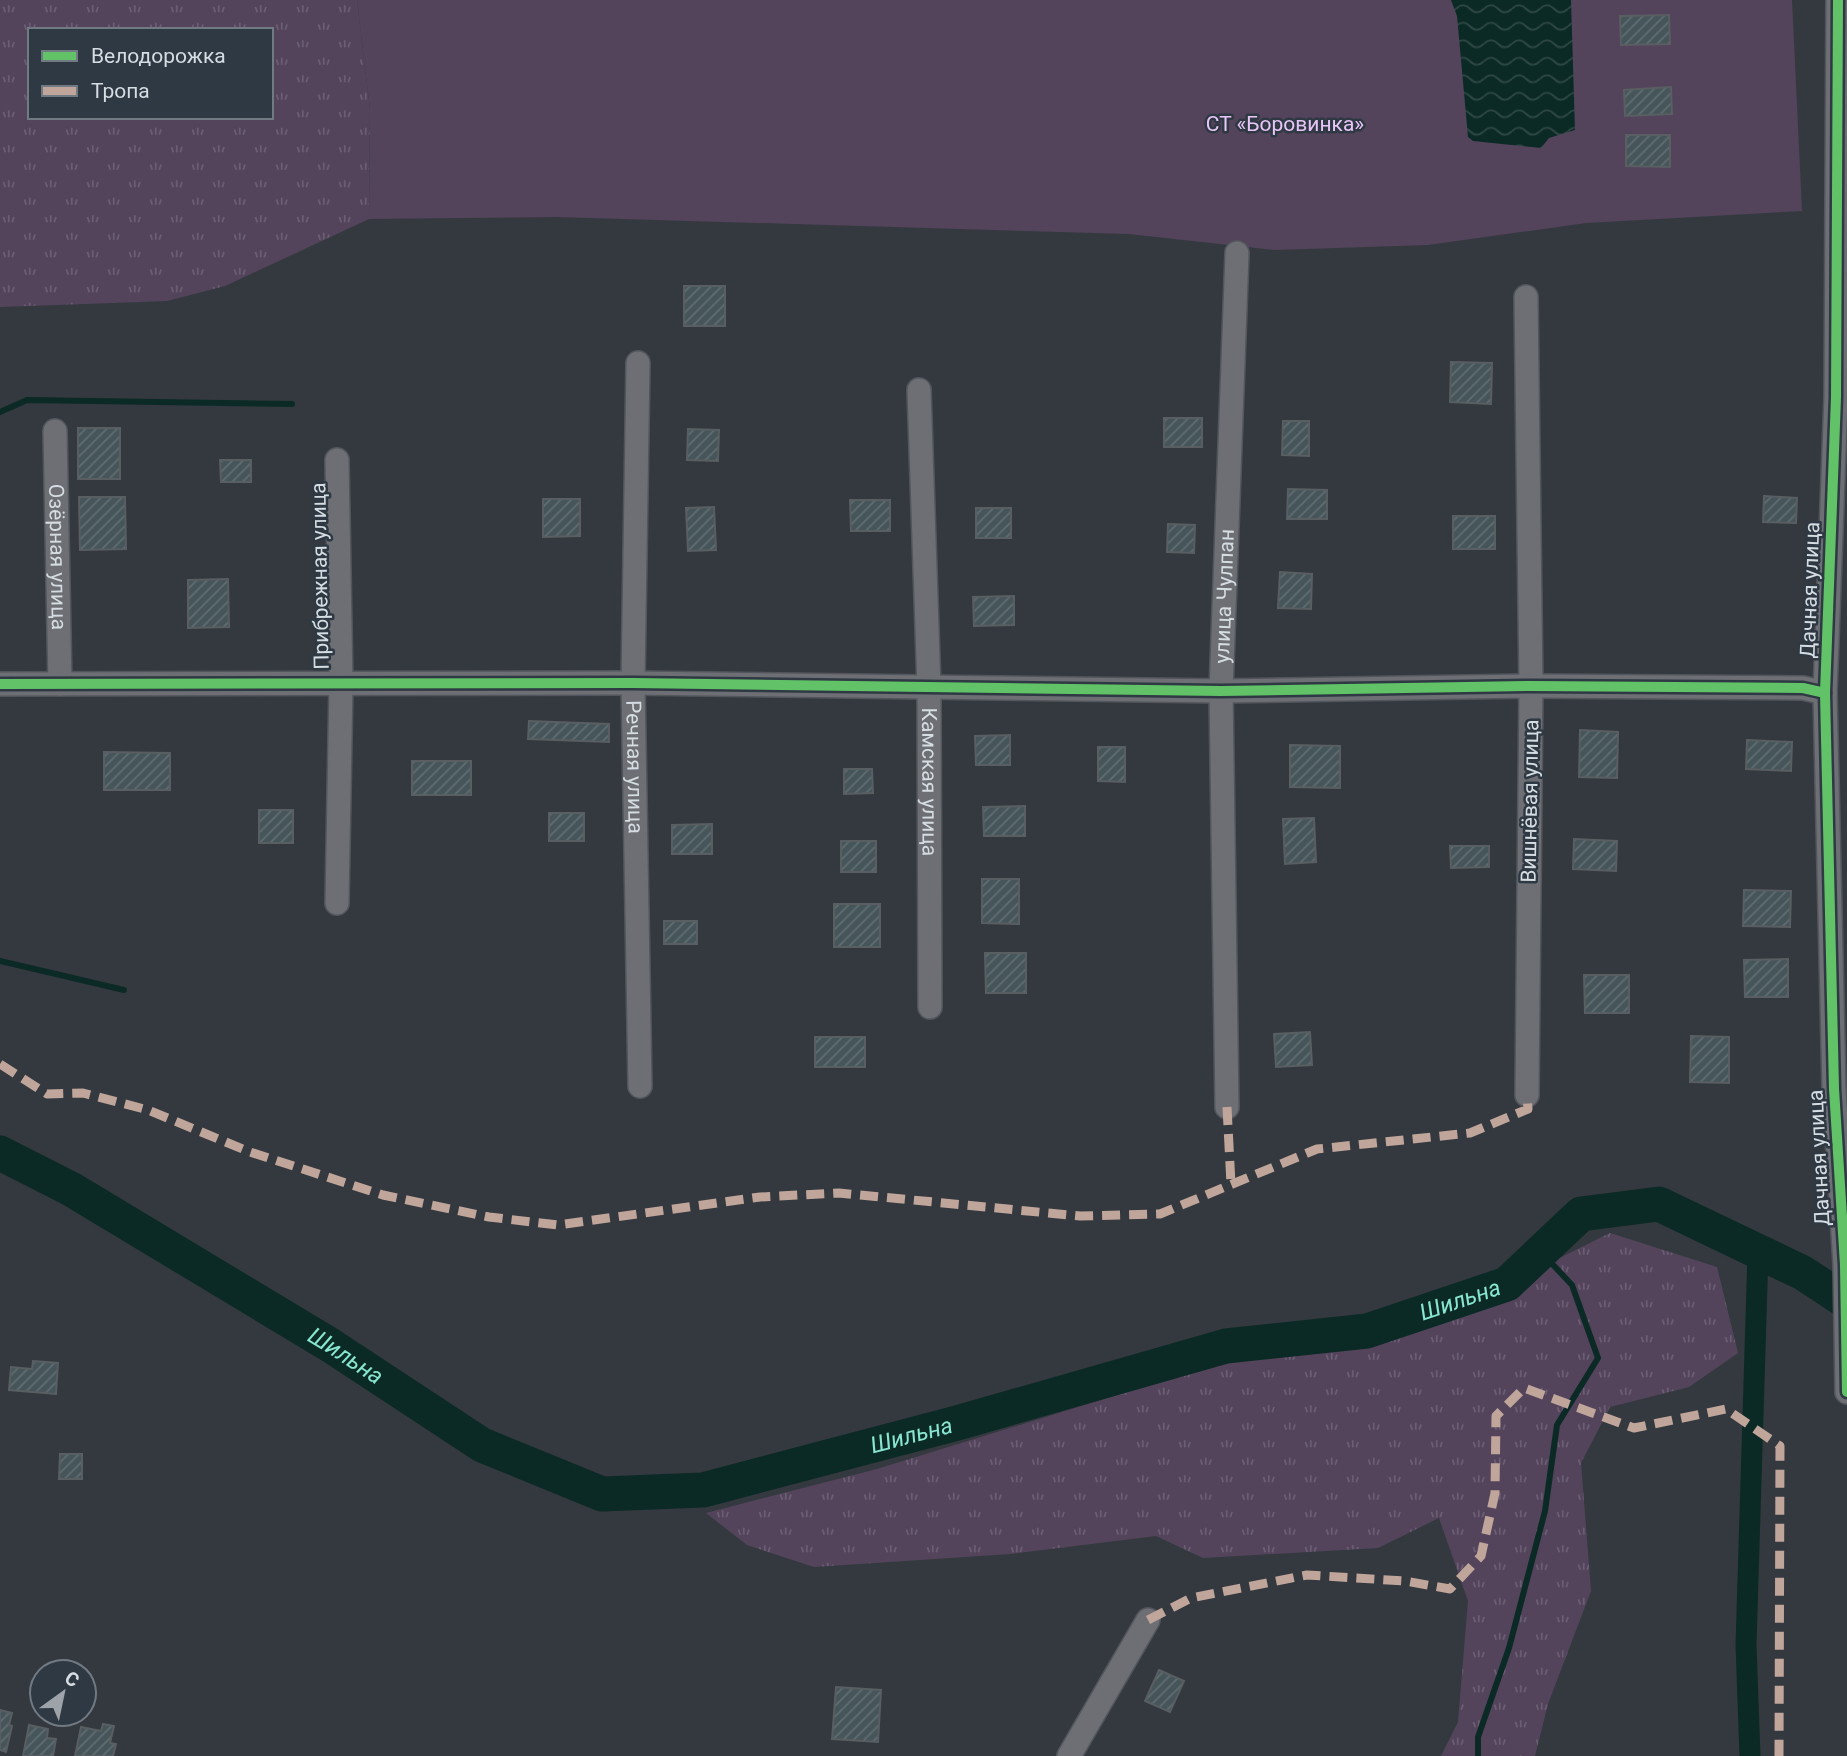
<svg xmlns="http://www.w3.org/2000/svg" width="1847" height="1756" viewBox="0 0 1847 1756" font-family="Roboto,sans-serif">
	<defs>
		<pattern id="grass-tufts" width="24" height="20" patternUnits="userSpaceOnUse" patternTransform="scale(1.75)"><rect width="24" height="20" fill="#53445c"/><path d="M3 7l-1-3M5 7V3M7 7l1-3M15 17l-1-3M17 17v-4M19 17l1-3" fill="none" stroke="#6b5e73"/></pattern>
		<pattern id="water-waves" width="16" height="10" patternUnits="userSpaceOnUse" patternTransform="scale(1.75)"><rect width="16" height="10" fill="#0c2a25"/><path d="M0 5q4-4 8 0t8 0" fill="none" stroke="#2e4844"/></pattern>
		<pattern id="building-hatch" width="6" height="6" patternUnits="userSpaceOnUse" patternTransform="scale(1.75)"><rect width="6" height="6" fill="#46555a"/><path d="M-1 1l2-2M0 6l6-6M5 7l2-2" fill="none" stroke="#606d71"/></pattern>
	</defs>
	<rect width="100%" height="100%" fill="#34393f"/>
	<g fill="url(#grass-tufts)" fill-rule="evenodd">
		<path d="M0,0H357L370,110L369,219L225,286L167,301L0,307ZM30,30H271V117H30Z"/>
		<polygon points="1610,1233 1717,1267 1738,1353 1689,1387 1610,1407 1581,1463 1591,1591 1548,1704 1535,1756 1441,1756 1458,1722 1468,1601 1439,1518 1378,1548 1203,1558 1156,1536 1010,1554 814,1567 747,1545 706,1513 877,1469 1234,1359 1369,1341 1507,1284"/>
	</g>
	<polygon fill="#53445c" points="357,0 1792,0 1802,211 1586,223 1428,245 1274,250 1129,234 557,217 369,219 370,110"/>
	<polygon fill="url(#water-waves)" points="1451,0 1571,0 1575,130 1549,138 1541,148 1473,141 1468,137 1457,16"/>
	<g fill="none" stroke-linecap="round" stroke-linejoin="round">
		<g stroke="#0c2a25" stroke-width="6">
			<polyline points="0,412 27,400 292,404"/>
			<polyline points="0,961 124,990"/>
			<polyline points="1478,1756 1478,1737 1509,1648 1545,1511 1557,1425 1598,1358 1572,1285 1541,1252"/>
		</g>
		<polyline stroke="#0c2a25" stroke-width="21" points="1750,1756 1746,1645 1758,1252"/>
		<path stroke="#0c2a25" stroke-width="35" id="s1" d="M0,1153L71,1189L330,1345L482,1445L602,1494L703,1490L957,1423L1226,1346L1367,1331L1507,1284L1581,1214L1659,1204L1803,1273L1847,1302"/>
	</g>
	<g fill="url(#building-hatch)" stroke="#585e61" stroke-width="2">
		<polygon points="1669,15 1670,44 1621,45 1620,16"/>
		<polygon points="1671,87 1672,114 1625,116 1624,90"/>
		<polygon points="1626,135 1670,135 1670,167 1626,166"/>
		<rect x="684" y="286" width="41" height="40"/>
		<polygon points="1451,362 1492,363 1491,404 1450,402"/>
		<rect x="1164" y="418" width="38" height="29"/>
		<polygon points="1283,421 1309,421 1309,456 1282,455"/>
		<rect x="78" y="428" width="42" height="51"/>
		<polygon points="688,429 719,430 718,461 687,460"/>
		<polygon points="220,460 251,460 251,482 221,482"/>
		<polygon points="1288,489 1327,490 1327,519 1287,519"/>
		<polygon points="1764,496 1797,498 1796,523 1763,522"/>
		<polygon points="79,497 125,497 126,549 80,550"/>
		<polygon points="543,499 580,499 580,536 543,537"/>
		<polygon points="850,500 890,500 890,531 851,531"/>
		<polygon points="714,507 716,550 688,551 686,508"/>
		<rect x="976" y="508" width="35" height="30"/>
		<rect x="1453" y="516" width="42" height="33"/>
		<polygon points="1168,524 1195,525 1194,553 1167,552"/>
		<polygon points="1280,572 1312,574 1311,609 1278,608"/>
		<polygon points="228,579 229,627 188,628 188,580"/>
		<polygon points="1014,596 1014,625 974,626 973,597"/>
		<polygon points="529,721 609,724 609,742 528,739"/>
		<polygon points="1580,730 1618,732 1617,778 1579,777"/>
		<polygon points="1010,735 1010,765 976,765 975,736"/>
		<polygon points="1747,740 1792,742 1791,771 1746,769"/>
		<polygon points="1290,745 1340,746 1340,788 1290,787"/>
		<polygon points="1098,747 1125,747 1125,782 1098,781"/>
		<polygon points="104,752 170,753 170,790 104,790"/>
		<rect x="412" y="761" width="59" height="34"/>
		<polygon points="844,769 872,769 873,793 844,794"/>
		<polygon points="1025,806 1025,836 984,836 983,807"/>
		<rect x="259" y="810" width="34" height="33"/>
		<rect x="549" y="813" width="35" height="28"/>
		<polygon points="1314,818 1316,862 1285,864 1283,819"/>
		<polygon points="712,824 712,854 672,854 672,825"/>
		<polygon points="1574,839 1617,841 1616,871 1573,869"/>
		<rect x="841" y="841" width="35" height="31"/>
		<polygon points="1450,846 1489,846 1489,867 1451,868"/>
		<polygon points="982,879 1019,879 1019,924 982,923"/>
		<polygon points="1744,890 1791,891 1790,927 1743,926"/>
		<rect x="834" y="904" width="46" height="43"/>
		<rect x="664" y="921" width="33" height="23"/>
		<polygon points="985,953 1026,953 1026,993 986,993"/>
		<polygon points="1788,959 1788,997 1745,997 1744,960"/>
		<polygon points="1584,975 1629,975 1629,1013 1585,1013"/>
		<polygon points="1310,1032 1312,1065 1276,1067 1274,1034"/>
		<polygon points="1691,1036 1729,1037 1729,1083 1690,1082"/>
		<rect x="815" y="1037" width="50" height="30"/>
		<polygon points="33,1361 58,1363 56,1394 9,1390 11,1367 32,1369"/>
		<polygon points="60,1454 82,1454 82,1479 59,1479"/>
		<polygon points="1159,1670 1184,1681 1170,1712 1145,1701"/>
		<polygon points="836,1687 881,1690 878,1742 832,1739"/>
		<polygon points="0,1710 12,1713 9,1725 12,1726 6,1752 0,1750"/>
		<polygon points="103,1724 114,1726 110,1743 116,1744 113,1756 75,1756 81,1727 101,1731"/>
		<polygon points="29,1725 48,1729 47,1738 56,1739 53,1756 23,1756"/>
	</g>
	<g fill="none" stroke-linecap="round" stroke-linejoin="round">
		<defs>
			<g id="minor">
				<polyline points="1838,0 1836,397 1825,693 1834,1089 1845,1265 1847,1392"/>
				<polyline points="1526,297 1531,686 1527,1095"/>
				<path id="s2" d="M638,363L633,683L640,1086"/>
				<path id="s3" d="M919,390L929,688L930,1007"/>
				<path id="s4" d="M55,431L60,684"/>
				<polyline points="0,684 633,683 1221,691 1531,686 1803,688 1825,693"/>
				<polyline points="337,903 341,683 337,460"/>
				<path id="s5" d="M1227,1107L1221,691L1237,253"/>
				<polyline points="1069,1756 1148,1620"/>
			</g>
		</defs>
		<use href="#minor" stroke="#52565c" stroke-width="26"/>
		<use href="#minor" stroke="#6d6f75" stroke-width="23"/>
		<g stroke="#c0a59a" stroke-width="9" stroke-dasharray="18 9" stroke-linecap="butt">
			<polyline points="0,1064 47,1094 83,1093 148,1110 250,1152 383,1195 489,1217 558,1225 760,1197 839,1193 1080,1216 1160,1214 1317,1149 1470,1133 1528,1109 1527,1095"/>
			<polyline points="1227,1107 1231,1184"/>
			<polyline points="1148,1620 1191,1598 1307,1575 1405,1581 1450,1589 1481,1556 1495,1493 1496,1416 1524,1388 1634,1428 1726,1409 1780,1446 1779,1756"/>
		</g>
		<defs>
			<g id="cycleway">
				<polyline points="1838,0 1836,397 1825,693 1834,1089 1845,1265 1847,1392"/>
				<polyline points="0,684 633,683 1221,691 1531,686 1803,688 1825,693"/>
			</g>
		</defs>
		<use href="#cycleway" stroke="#2f3943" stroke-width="15"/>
		<use href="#cycleway" stroke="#61c268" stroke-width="10"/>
	</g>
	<g text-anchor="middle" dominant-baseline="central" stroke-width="5" stroke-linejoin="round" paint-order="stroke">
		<g font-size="21" fill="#e8c5f7" stroke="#2f3943">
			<text x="1285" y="124">СТ «Боровинка»</text>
		</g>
		<g font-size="21" fill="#d5dce2" stroke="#2f3943">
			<text stroke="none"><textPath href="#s4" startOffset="126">Озёрная улица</textPath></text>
			<text transform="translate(320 576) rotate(-91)">Прибрежная улица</text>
			<text transform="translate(1810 590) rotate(-88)">Дачная улица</text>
			<text stroke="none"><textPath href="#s5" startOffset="511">улица Чулпан</textPath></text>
			<text stroke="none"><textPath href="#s2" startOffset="404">Речная улица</textPath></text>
			<text stroke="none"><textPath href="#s3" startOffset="392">Камская улица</textPath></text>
			<text transform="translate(1530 801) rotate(-89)">Вишнёвая улица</text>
			<text transform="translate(1819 1158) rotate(-93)">Дачная улица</text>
		</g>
		<g font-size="23" font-style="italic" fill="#88e7d1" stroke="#2f3943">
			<text stroke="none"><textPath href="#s1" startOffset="1577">Шильна</textPath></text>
			<text stroke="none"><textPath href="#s1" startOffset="401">Шильна</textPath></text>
			<text stroke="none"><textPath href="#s1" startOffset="1010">Шильна</textPath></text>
		</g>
	</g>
	<rect x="28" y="28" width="245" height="91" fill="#2f3943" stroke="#717a83" stroke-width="2"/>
	<rect x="42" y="51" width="35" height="10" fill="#61c268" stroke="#717a83" stroke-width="2"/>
	<text x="91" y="63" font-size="21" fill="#d5dce2">Велодорожка</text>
	<rect x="42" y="86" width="35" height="10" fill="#c0a59a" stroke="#717a83" stroke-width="2"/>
	<text x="91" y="98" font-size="21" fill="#d5dce2">Тропа</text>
	<g transform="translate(63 1693) rotate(33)"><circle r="33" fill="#2f3943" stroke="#717a83" stroke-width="2"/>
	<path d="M0-5L12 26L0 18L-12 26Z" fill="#9da3a9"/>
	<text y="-10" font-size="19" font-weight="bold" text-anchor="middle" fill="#d5dce2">С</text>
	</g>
</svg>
